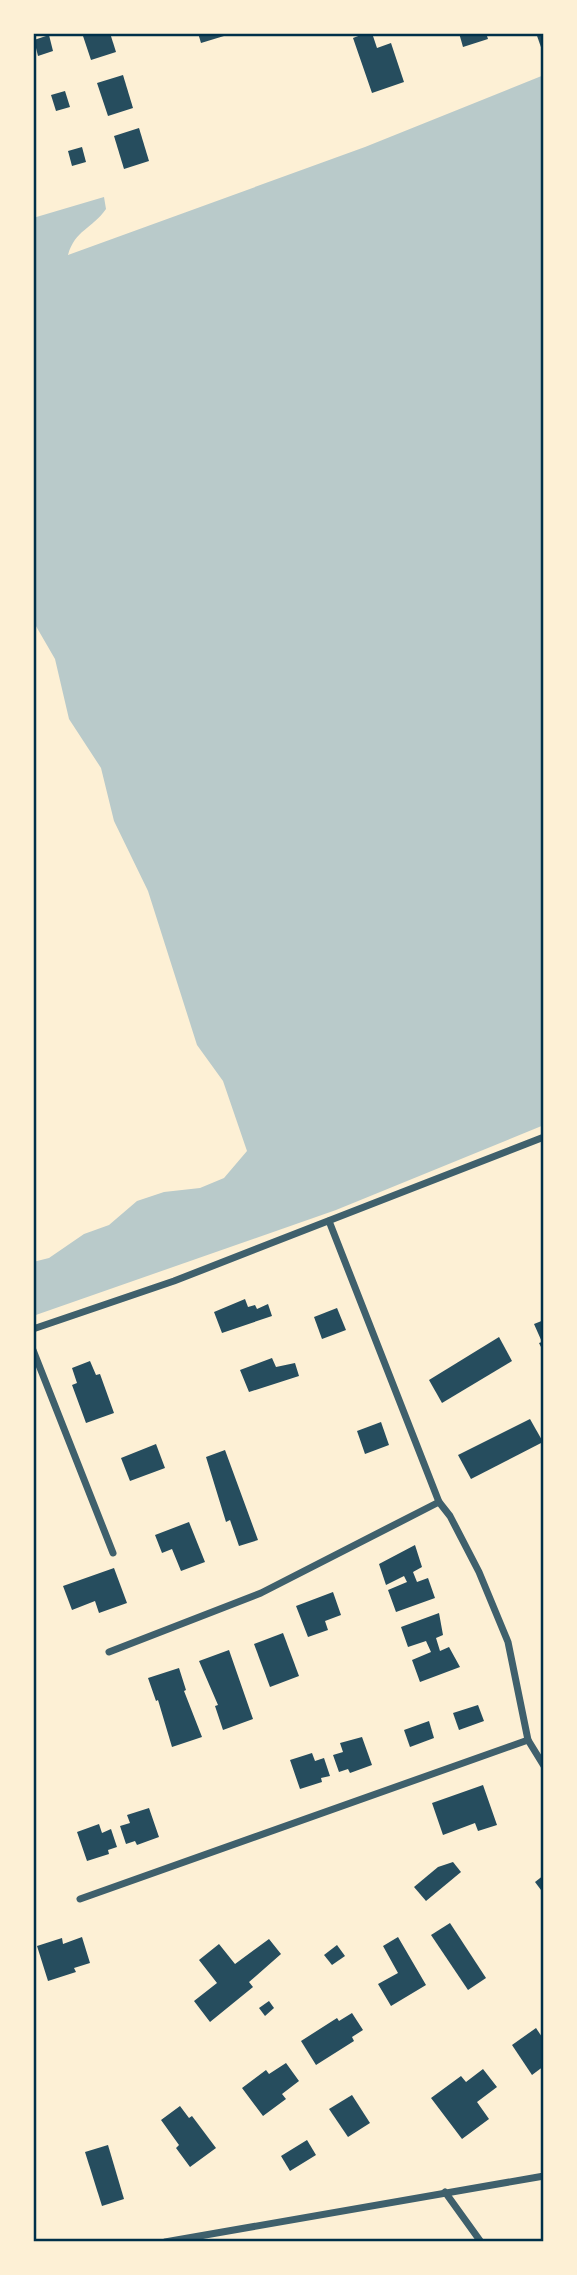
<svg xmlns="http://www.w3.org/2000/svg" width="577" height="2275" viewBox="0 0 577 2275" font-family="Barlow,sans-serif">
	<rect width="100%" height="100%" fill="#fdf0d5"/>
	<path fill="#b9caca" d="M544,75V1125L336,1210L33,1316V1262L49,1258L84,1234L109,1225L137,1201L164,1192L200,1188L224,1178L247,1151L223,1081L197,1045L148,891L114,821L101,768L69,719L55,659L33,621V218L104,197L106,209C92,229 75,230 68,255L365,147Z"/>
	<g fill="#264d5e">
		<polygon points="82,33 110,33 116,52 91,60"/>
		<polygon points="198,33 223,33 224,36 201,43"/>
		<polygon points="366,33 372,33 377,48 391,43 404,82 372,93 353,38"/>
		<polygon points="459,33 486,33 488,39 463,47"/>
		<polygon points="536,33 544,33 544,49 542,50"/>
		<polygon points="49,35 53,51 38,56 34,40"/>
		<polygon points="123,75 133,108 108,116 97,83"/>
		<polygon points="65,91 70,107 56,111 51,95"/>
		<polygon points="139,128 149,161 124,169 114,136"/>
		<polygon points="82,147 86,162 72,166 68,151"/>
		<polygon points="245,1299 248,1307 255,1305 257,1309 268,1304 272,1316 222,1333 214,1312"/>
		<polygon points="337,1308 346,1330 322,1339 314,1317"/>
		<polygon points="544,1320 544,1353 539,1343 542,1342 534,1324"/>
		<polygon points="499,1337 512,1361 442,1403 429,1380"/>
		<polygon points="272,1358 276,1367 295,1363 299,1376 249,1392 240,1370"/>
		<polygon points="90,1361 96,1375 100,1374 114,1413 86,1423 72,1385 77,1383 72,1368"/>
		<polygon points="530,1419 543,1442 471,1479 458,1455"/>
		<polygon points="381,1422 389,1445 365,1454 357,1431"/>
		<polygon points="156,1444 165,1468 130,1481 121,1458"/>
		<polygon points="225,1450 258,1540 239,1546 230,1520 226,1522 206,1457"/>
		<polygon points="189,1522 205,1562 181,1571 172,1549 162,1553 155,1535"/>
		<polygon points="415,1545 422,1567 413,1572 417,1582 428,1578 435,1598 396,1612 388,1590 407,1582 404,1576 386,1585 379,1564"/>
		<polygon points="114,1568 127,1603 99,1613 95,1601 72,1610 63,1586"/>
		<polygon points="333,1592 341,1615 325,1621 328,1630 308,1637 296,1606"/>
		<polygon points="439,1613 443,1635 436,1638 440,1651 449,1647 460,1667 420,1682 412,1660 431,1652 426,1641 408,1647 401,1627"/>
		<polygon points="283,1633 299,1676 270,1687 254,1644"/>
		<polygon points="229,1650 253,1719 223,1730 215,1706 218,1705 199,1661"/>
		<polygon points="179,1668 186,1690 184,1691 202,1737 172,1747 158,1700 156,1701 148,1678"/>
		<polygon points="478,1705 484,1721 459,1730 453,1713"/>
		<polygon points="429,1721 434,1738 410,1747 404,1730"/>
		<polygon points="362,1737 372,1765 350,1773 348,1769 339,1772 333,1755 343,1752 340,1743"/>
		<polygon points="312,1753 315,1761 324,1758 330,1776 321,1778 322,1782 300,1789 290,1760"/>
		<polygon points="483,1785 497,1825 478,1831 475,1823 443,1835 432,1803"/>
		<polygon points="149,1808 159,1837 137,1845 135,1841 126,1844 120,1826 130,1823 127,1815"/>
		<polygon points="99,1824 102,1833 111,1829 117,1847 108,1850 109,1854 87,1861 77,1832"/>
		<polygon points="453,1862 461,1872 426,1901 414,1887 438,1867"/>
		<polygon points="544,1875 544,1894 535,1882"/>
		<polygon points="450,1923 486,1978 468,1990 431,1935"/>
		<polygon points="82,1937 90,1963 74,1968 76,1972 48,1981 37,1946 62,1938 63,1944"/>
		<polygon points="398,1937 426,1985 391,2006 378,1984 398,1973 383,1946"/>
		<polygon points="269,1939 281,1954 249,1982 253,1987 210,2022 194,2001 217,1983 199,1960 219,1944 235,1964"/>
		<polygon points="337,1945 345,1956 332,1965 324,1955"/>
		<polygon points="269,2001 274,2008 265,2016 259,2008"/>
		<polygon points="352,2013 363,2030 352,2037 354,2041 316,2065 301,2041 337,2018 339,2021"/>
		<polygon points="536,2028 544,2040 544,2066 532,2075 512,2045"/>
		<polygon points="286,2063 299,2081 282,2094 286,2099 263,2116 242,2088 266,2070 269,2074"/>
		<polygon points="483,2069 497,2087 477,2102 489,2119 462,2139 431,2098 461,2076 466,2082"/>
		<polygon points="352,2095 370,2123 348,2137 329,2109"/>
		<polygon points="180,2106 189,2118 192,2116 216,2148 190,2167 176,2148 179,2145 161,2120"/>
		<polygon points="307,2140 316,2155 290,2171 281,2156"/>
		<polygon points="108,2145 124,2199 102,2206 85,2152"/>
	</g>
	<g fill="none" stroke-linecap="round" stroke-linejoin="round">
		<g stroke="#3f606c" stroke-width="7">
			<polyline points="329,1221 439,1502 450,1516 479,1572 508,1642 528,1740 544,1766"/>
			<polyline points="33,1329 174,1281 544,1137"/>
			<polyline points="33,1350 113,1553"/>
			<polyline points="109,1652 261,1593 439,1502"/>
			<polyline points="80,1899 528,1740"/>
			<polyline points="445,2192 481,2242"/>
			<polyline points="165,2242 544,2176"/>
		</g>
	</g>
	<rect width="577" height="2275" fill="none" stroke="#fdf0d5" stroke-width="70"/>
	<rect x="35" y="35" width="507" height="2205" fill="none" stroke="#003049" stroke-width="2.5"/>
</svg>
